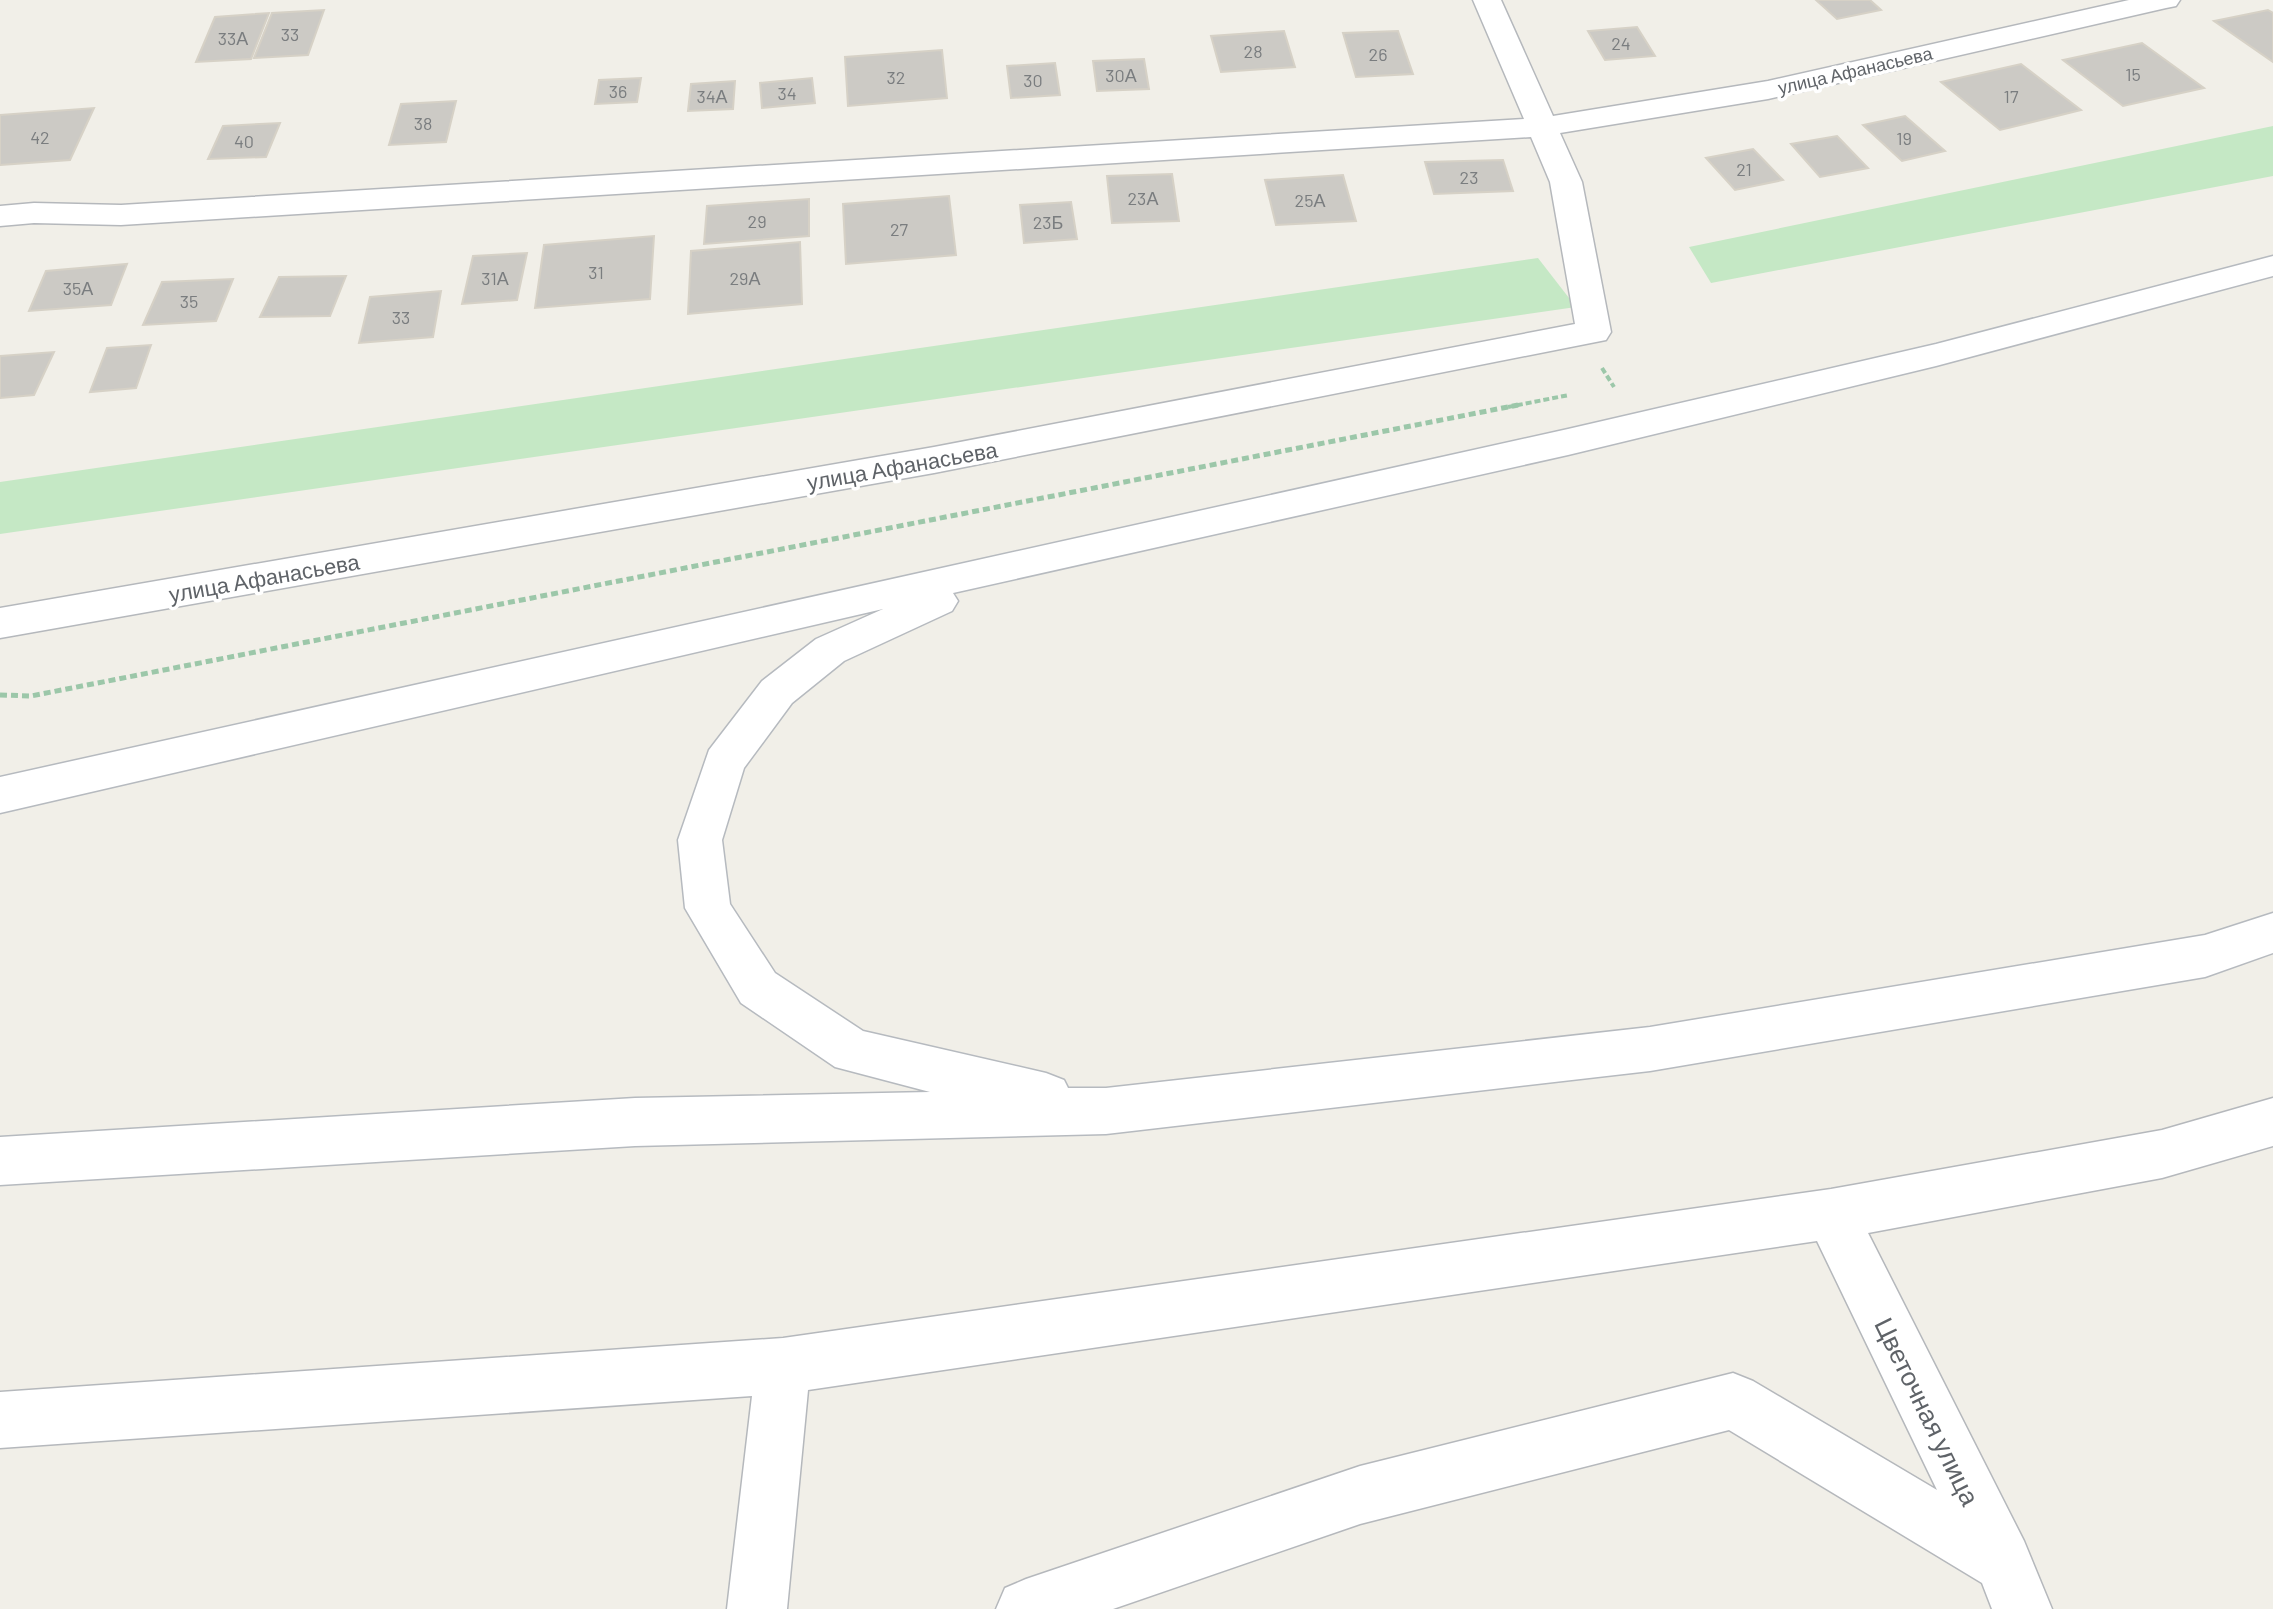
<svg xmlns="http://www.w3.org/2000/svg" width="2273" height="1609" viewBox="0 0 2273 1609" font-family="Barlow,sans-serif">
	<rect width="100%" height="100%" fill="#f1efe8"/>
	<g fill="#c5e8c5">
		<polygon points="2273,126 2273,176 1711,283 1689,247"/>
		<polygon points="1538,258 1576,307 0,534 0,482"/>
	</g>
	<g fill="#cccac5" stroke="#d6d1c6" stroke-width="2">
		<polygon points="1816,0 1870,0 1881,10 1837,19"/>
		<polygon points="324,10 308,55 254,58 272,13"/>
		<polygon points="2268,10 2273,13 2273,62 2214,21"/>
		<polygon points="269,13 251,59 196,62 215,17"/>
		<polygon points="1637,27 1655,56 1605,60 1588,31"/>
		<polygon points="1284,31 1295,67 1221,72 1211,36"/>
		<polygon points="1398,31 1413,74 1356,77 1343,33"/>
		<polygon points="2142,43 2204,88 2123,106 2063,60"/>
		<polygon points="942,50 947,98 848,106 845,57"/>
		<polygon points="1144,59 1149,89 1097,91 1093,61"/>
		<polygon points="1055,63 1060,95 1011,98 1007,66"/>
		<polygon points="2021,64 2081,110 2000,130 1941,82"/>
		<polygon points="641,78 637,102 595,104 599,80"/>
		<polygon points="812,78 815,103 762,108 760,83"/>
		<polygon points="735,81 733,109 688,111 691,84"/>
		<polygon points="456,101 446,142 389,145 401,104"/>
		<polygon points="94,108 70,160 0,165 0,115"/>
		<polygon points="1905,116 1945,151 1902,161 1863,125"/>
		<polygon points="280,123 266,157 208,159 223,126"/>
		<polygon points="1837,136 1868,168 1820,177 1791,144"/>
		<polygon points="1753,149 1783,180 1735,190 1706,158"/>
		<polygon points="1503,160 1513,191 1434,194 1425,162"/>
		<polygon points="1172,174 1179,221 1112,223 1107,176"/>
		<polygon points="1343,175 1356,221 1276,225 1265,180"/>
		<polygon points="949,196 956,255 846,264 843,204"/>
		<polygon points="809,199 809,236 704,244 707,206"/>
		<polygon points="1071,202 1077,239 1024,243 1020,205"/>
		<polygon points="654,236 650,299 535,308 544,245"/>
		<polygon points="800,242 802,304 688,314 691,251"/>
		<polygon points="527,253 517,300 462,304 473,256"/>
		<polygon points="127,264 111,305 29,311 46,271"/>
		<polygon points="346,276 330,316 260,317 279,277"/>
		<polygon points="233,279 216,321 143,325 162,282"/>
		<polygon points="441,291 433,337 359,343 370,297"/>
		<polygon points="151,345 136,388 90,392 107,348"/>
		<polygon points="54,352 34,395 0,398 0,356"/>
	</g>
	<g fill="none" stroke-linecap="round" stroke-linejoin="round">
		<defs>
			<g id="minor">
				<polygon points="1473,0 1501,0 1553,116 1768,81 2129,0 2180,0 2176,6 2166,8 1768,99 1560,133 1582,182 1611,332 1606,340 934,473 0,638 0,608 934,447 1575,324 1550,182 1531,137 121,225 34,223 0,226 0,206 34,203 121,205 1524,119"/>
				<polygon points="2273,1098 2273,1146 2162,1178 1868,1233 2024,1541 2052,1609 1992,1609 1982,1583 1729,1430 1360,1524 1113,1609 996,1609 1005,1588 1026,1579 1360,1466 1733,1373 1753,1381 1937,1490 1817,1241 808,1390 787,1609 727,1609 752,1396 0,1448 0,1392 783,1338 1831,1189 2162,1130"/>
			</g>
			<polygon id="secondary" points="2273,256 2273,276 1936,366 1568,455 953,593 958,601 952,611 844,661 792,703 744,768 722,840 730,904 775,973 863,1031 1046,1073 1064,1080 1068,1088 1106,1088 1650,1027 2205,935 2273,913 2273,953 2205,977 1650,1071 1106,1134 635,1146 0,1185 0,1137 635,1098 930,1092 835,1067 741,1003 685,908 678,840 709,750 762,681 816,639 883,609 0,813 0,777 1568,429 1936,344"/>
		</defs>
		<use href="#minor" stroke="#b5b8bc" stroke-width="3"/>
		<use href="#secondary" stroke="#b6babf" stroke-width="3"/>
		<g stroke="#9cc7a9" stroke-width="4" stroke-dasharray="6 3" stroke-linecap="butt">
			<polyline points="1602,368 1614,387"/>
			<polyline points="1508,407 1569,395"/>
		</g>
		<polyline stroke="#9cc7a9" stroke-width="5" stroke-dasharray="7 4" stroke-linecap="butt" points="0,695 31,696 1518,405"/>
		<use href="#minor" fill="#fff" fill-rule="evenodd"/>
		<use href="#secondary" fill="#fff" fill-rule="evenodd"/>
	</g>
	<g text-anchor="middle" dominant-baseline="central" stroke-width="7" stroke-linejoin="round" paint-order="stroke">
		<g font-size="18" fill="#7a7d7f">
			<text x="290" y="34">33</text>
			<text x="233" y="38">33А</text>
			<text x="1621" y="43">24</text>
			<text x="1253" y="51">28</text>
			<text x="1378" y="54">26</text>
			<text x="2133" y="74">15</text>
			<text x="1121" y="75">30А</text>
			<text x="896" y="77">32</text>
			<text x="1033" y="80">30</text>
			<text x="618" y="91">36</text>
			<text x="787" y="93">34</text>
			<text x="712" y="96">34А</text>
			<text x="2011" y="96">17</text>
			<text x="423" y="123">38</text>
			<text x="40" y="137">42</text>
			<text x="1904" y="138">19</text>
			<text x="244" y="141">40</text>
			<text x="1744" y="169">21</text>
			<text x="1469" y="177">23</text>
			<text x="1143" y="198">23А</text>
			<text x="1310" y="200">25А</text>
			<text x="757" y="221">29</text>
			<text x="1048" y="222">23Б</text>
			<text x="899" y="229">27</text>
			<text x="596" y="272">31</text>
			<text x="495" y="278">31А</text>
			<text x="745" y="278">29А</text>
			<text x="78" y="288">35А</text>
			<text x="189" y="301">35</text>
			<text x="401" y="317">33</text>
		</g>
		<g font-size="18" fill="#5f6368" stroke="#fff">
			<text transform="translate(1855 70) rotate(-13)">улица Афанасьева</text>
		</g>
		<g font-size="22" fill="#5f6368" stroke="#fff">
			<text transform="translate(902 465) rotate(-10)">улица Афанасьева</text>
			<text transform="translate(264 577) rotate(-10)">улица Афанасьева</text>
		</g>
		<g font-size="26" fill="#5f6368" stroke="#fff">
			<text transform="translate(1928 1411) rotate(64)">Цветочная улица</text>
		</g>
	</g>
</svg>
